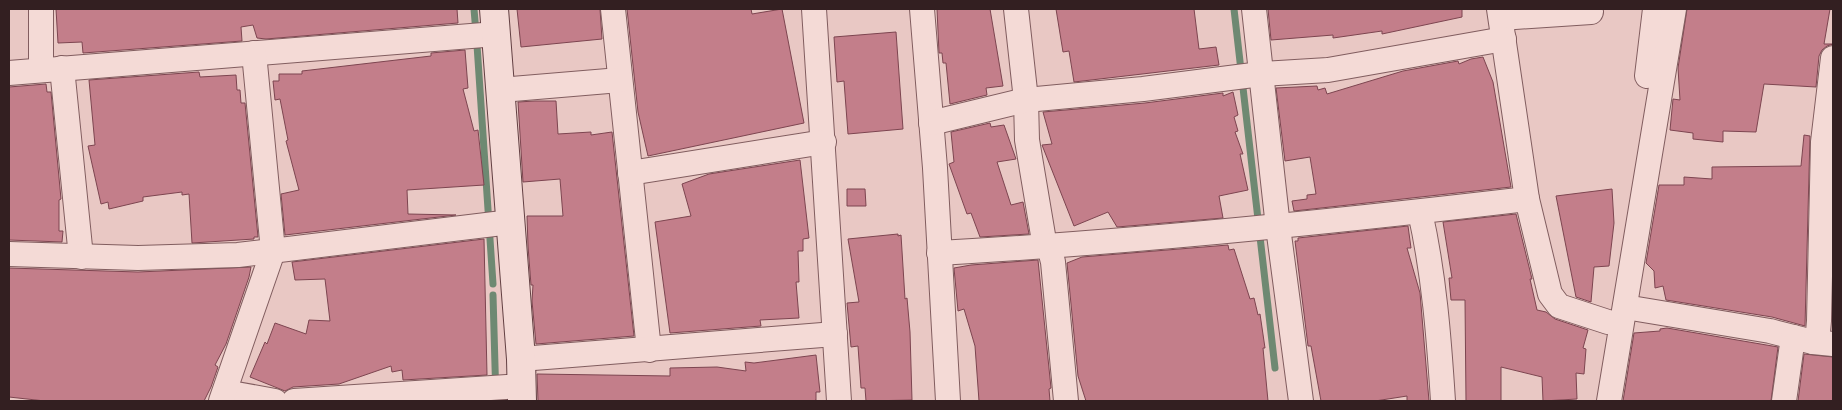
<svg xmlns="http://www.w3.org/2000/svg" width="1842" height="410" viewBox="0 0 1842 410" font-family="'Libre Baskerville',serif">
	<rect width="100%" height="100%" fill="#e9c8c4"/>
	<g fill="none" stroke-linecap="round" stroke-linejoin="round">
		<g stroke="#6e8972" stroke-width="7">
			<polyline points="474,9 476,33"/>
			<polyline points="1234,9 1275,368"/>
			<polyline points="477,45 493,284"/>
			<polyline points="493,295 496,401"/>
		</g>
	</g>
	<g fill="#c37e8a" stroke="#7d4550">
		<polygon points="56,9 457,9 458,23 266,39 257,38 253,25 241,27 242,41 83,53 82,42 58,43"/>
		<polygon points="517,9 600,9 602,39 521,47"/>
		<polygon points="627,9 751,9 752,14 782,9 804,123 648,156 638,112"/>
		<polygon points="937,9 990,9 1003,86 986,88 987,95 950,104 946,63 943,63 942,53 939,53"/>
		<polygon points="1056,9 1194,9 1199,49 1216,47 1219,65 1074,82 1069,51 1063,52"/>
		<polygon points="1268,9 1462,9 1462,17 1382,34 1382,31 1333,38 1333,35 1271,40"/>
		<polygon points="1687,9 1830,9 1824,44 1833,44 1827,46 1822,50 1819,56 1816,87 1764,84 1756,132 1723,131 1723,142 1693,139 1693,133 1670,130 1673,99 1680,100 1678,68"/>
		<polygon points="896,32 903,129 848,134 844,81 837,82 834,37"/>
		<polygon points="465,50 468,88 463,89 474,131 478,130 484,185 407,190 408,214 456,215 285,235 281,194 299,190 286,141 288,140 280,99 275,100 273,81 279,81 279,74 302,74 302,71 431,56 431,53"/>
		<polygon points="1483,57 1493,82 1511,187 1294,211 1292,201 1307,199 1307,195 1316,194 1310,157 1285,161 1276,88 1317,86 1318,90 1325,88 1327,94 1403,71 1458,61 1459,64 1471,59"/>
		<polygon points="199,72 200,77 236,75 237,90 240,90 241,103 245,103 258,237 254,237 254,239 192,243 189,194 182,195 182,192 143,197 143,201 109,209 108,202 101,204 88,146 95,145 89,80"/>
		<polygon points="46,84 47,92 51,92 61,199 59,200 59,231 63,231 62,242 9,240 9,87"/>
		<polygon points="1233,92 1238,115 1234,117 1238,131 1235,132 1243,154 1240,154 1248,190 1219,196 1223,218 1117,227 1108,212 1074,226 1042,145 1052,144 1043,112 1145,103 1223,93 1223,96"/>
		<polygon points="535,101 556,101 558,134 591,132 591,135 612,132 634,336 536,344 532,301 533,285 531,285 528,246 527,216 563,216 560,179 523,182 518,102"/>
		<polygon points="990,123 991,127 1004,125 1016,159 997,162 1011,205 1023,202 1029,234 980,237 971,213 967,214 949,164 954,162 951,132"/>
		<polygon points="1804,135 1810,136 1805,326 1772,317 1666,300 1663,286 1655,288 1654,271 1646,263 1659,185 1684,185 1684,177 1712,179 1712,167 1801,166"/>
		<polygon points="800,160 809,238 803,239 803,251 798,251 799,282 796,282 799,318 760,320 761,326 670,333 655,222 691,216 682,184 709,174"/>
		<polygon points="847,189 865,189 866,206 847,206"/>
		<polygon points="1612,189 1614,223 1609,266 1594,267 1591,302 1576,297 1556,196"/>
		<polygon points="1516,214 1532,279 1530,279 1537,310 1546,312 1555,319 1588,330 1583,348 1586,349 1584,374 1576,373 1577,399 1543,401 1542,377 1501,367 1501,401 1466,401 1465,300 1451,300 1449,278 1452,278 1443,222"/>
		<polygon points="1408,226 1411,248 1407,248 1420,293 1429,401 1407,401 1407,396 1375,401 1321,401 1311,346 1308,346 1295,241 1298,241 1298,238"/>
		<polygon points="898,234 898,236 901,235 905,299 907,298 910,332 912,400 866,401 865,388 861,388 858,346 851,347 847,303 859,302 848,239"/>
		<polygon points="484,239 487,375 403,380 402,370 392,372 391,366 339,384 293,387 285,391 250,377 265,342 267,344 275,323 306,334 309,320 330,321 325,279 295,280 292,262"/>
		<polygon points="1228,245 1229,250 1234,249 1250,299 1254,298 1258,315 1260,314 1265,348 1263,348 1268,401 1086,401 1078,376 1067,263 1082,257"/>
		<polygon points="1038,260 1051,388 1049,389 1050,401 979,401 975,346 964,309 958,311 954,268 971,265"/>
		<polygon points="251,267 249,277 226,344 215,365 218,367 211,387 204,401 45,401 9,397 9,268 138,272"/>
		<polygon points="1667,328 1778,347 1771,401 1623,401 1634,333 1660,331 1660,329"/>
		<polygon points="1804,354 1833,357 1833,401 1798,401"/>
		<polygon points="816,355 820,392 816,392 816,400 813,401 538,401 537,374 670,376 670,368 717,367 746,371 745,362 754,363"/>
	</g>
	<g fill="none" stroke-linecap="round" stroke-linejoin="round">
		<defs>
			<g id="street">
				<polyline points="41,9 41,70"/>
				<polyline points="613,9 649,350"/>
				<polyline points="814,9 839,401"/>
				<polyline points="922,9 935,168 948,401"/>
				<polyline points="1016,9 1026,100 1027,140 1045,247 1050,250 1053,262 1066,401"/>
				<polyline points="1254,9 1278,227 1301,401"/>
				<polyline points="1499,9 1527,199 1550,294 1559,306 1608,322"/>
				<polyline points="1501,18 1591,12"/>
				<polyline points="62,68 81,257"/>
				<polyline points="9,73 496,34"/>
				<polyline points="1647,76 1655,9"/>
				<polyline points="501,90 620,80"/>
				<polyline points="931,123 1026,100 1143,89 1261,74 1328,70 1504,39"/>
				<polyline points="630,173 824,142"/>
				<path d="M1420,212C1434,274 1439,338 1443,401"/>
				<path d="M939,253C1136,242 1331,222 1527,199"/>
				<polyline points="9,254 138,258 238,255 511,222"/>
				<polyline points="1625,307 1770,331 1813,342 1833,344"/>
				<polyline points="1813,342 1818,332 1819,321 1823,142 1833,58"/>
				<polyline points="521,359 835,334"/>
				<polyline points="225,392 275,401"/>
				<polyline points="221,401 273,251 254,53"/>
				<polyline points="294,401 522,386"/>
				<polyline points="1609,401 1674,9"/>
				<polyline points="1784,401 1793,337"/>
			</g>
			<polyline id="secondary" points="494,9 521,359 522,401"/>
		</defs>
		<use href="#street" stroke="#815d5f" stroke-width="26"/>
		<use href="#secondary" stroke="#634043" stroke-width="30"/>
		<use href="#street" stroke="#f4dad6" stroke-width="24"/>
		<use href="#secondary" stroke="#f4dad6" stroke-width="28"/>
	</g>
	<rect width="1842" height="410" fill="none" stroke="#331f21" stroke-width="20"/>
</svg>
